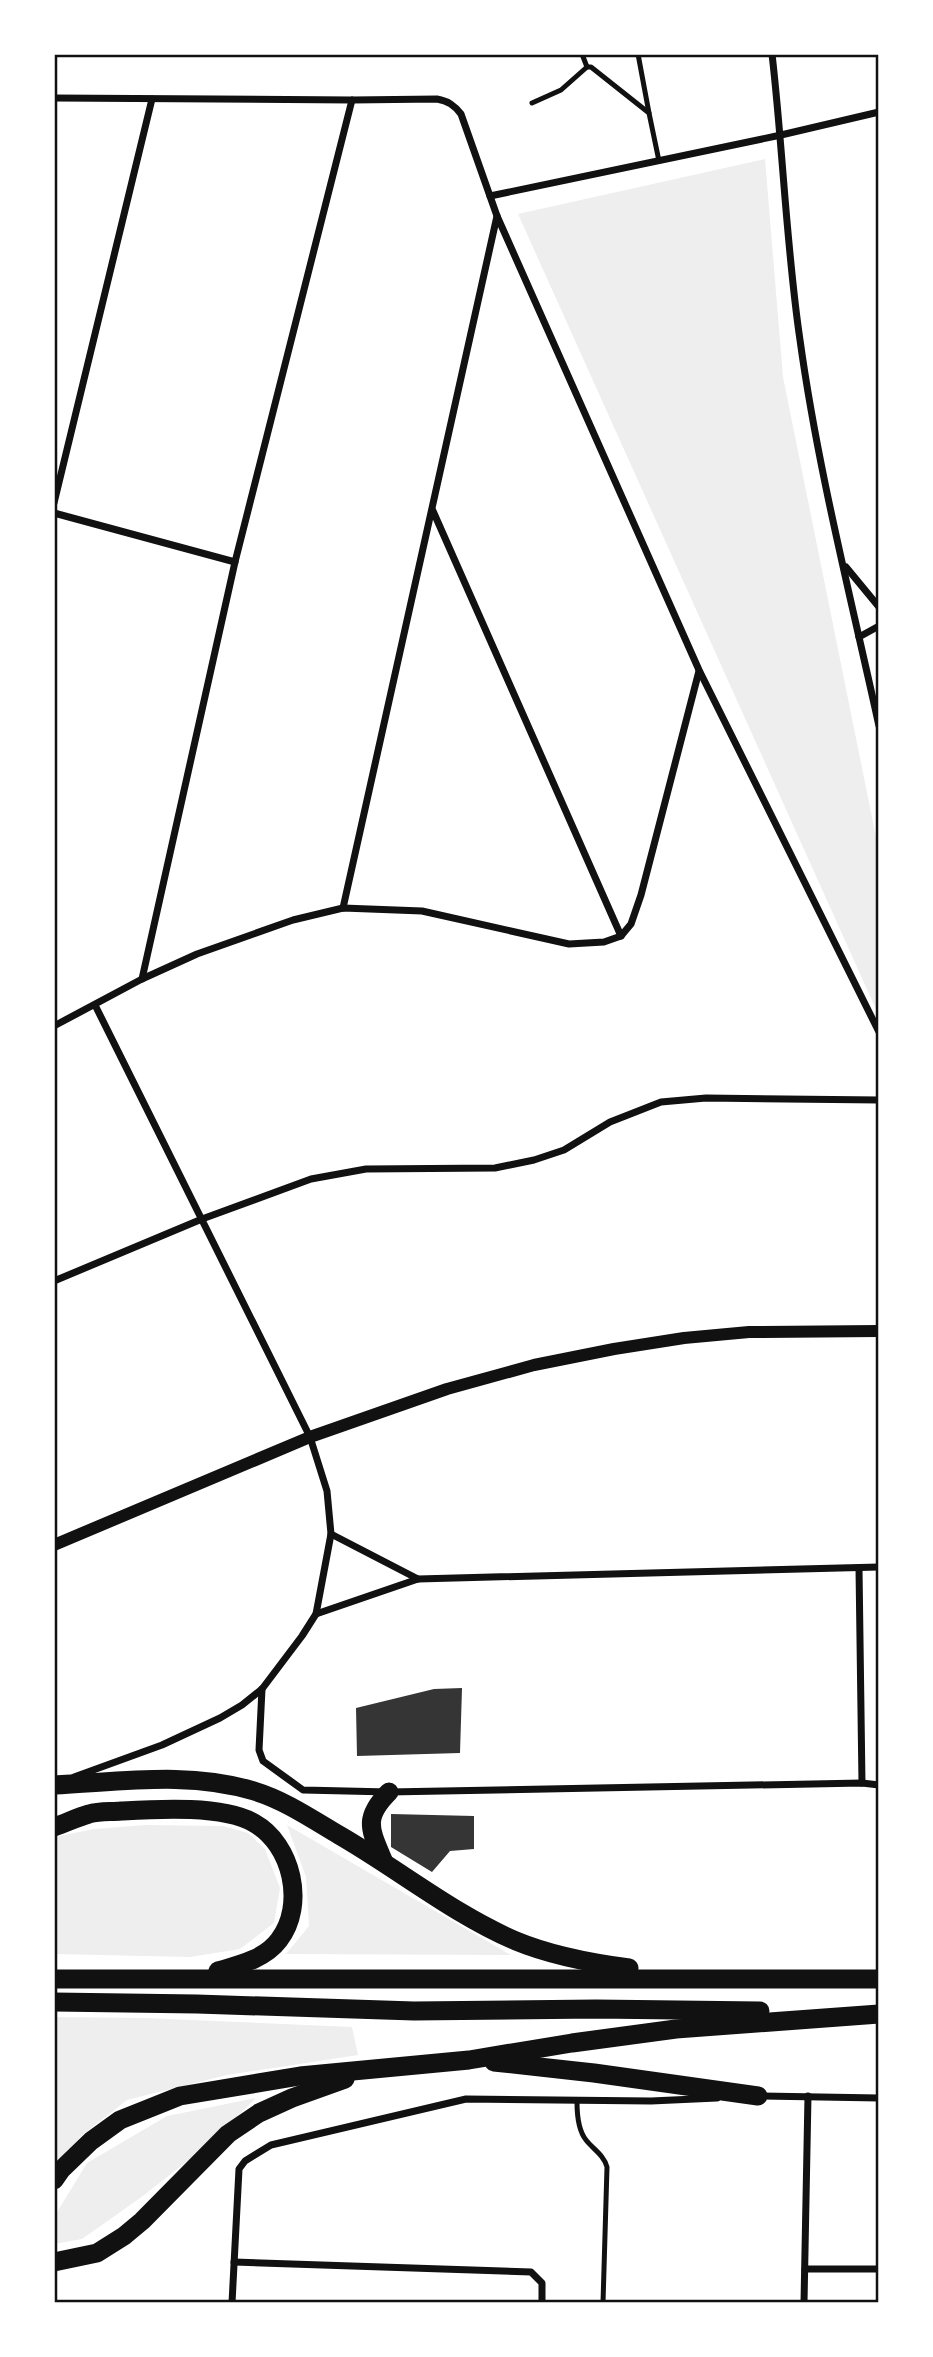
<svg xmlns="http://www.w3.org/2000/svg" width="933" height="2357" viewBox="0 0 933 2357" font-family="'Exo 2',sans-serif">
	<rect width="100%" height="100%" fill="#fff"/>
	<g fill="#eee">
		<polygon points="765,159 783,377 879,852 879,1016 518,214"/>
		<polygon points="146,1825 223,1826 248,1833 265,1849 280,1888 274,1923 240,1949 190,1957 54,1954 54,1840 59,1836 94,1829"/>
		<polygon points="287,1825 511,1955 286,1954 309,1926 306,1877"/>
		<polygon points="54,2017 145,2018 352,2027 358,2055 227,2075 127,2100 81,2136 54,2170"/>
		<polygon points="256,2098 207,2146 140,2198 82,2239 54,2244 54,2217 87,2163 167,2116"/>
	</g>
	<g fill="#353535">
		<polygon points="462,1688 460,1753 357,1756 356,1708 434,1689"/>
		<polygon points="391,1814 474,1816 474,1849 450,1851 432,1872 391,1847"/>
	</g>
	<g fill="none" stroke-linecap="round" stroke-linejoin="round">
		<g stroke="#111" stroke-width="5">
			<polyline points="582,54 587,67"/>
			<polyline points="638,54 649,113"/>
			<polyline points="532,103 561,90 587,67 591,67 649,113 659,161"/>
			<path d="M577,2102C577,2114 578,2130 586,2140C593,2149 604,2155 607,2167L603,2303"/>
		</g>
		<g stroke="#111" stroke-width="7">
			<path d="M772,54C783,149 786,245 800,340C818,470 851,598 879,726"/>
			<path d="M54,98L352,100L437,99C448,101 454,105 461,114L497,216L699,670L879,1032"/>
			<polyline points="490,196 781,135 879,112"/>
			<polyline points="54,503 152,99"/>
			<polyline points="433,511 621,936"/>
			<polyline points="54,513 235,562"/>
			<polyline points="846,567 879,607"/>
			<polyline points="859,637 879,626"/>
			<polyline points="343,908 497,216"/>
			<polyline points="142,979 235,562 352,100"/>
			<polyline points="54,1026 142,979 197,954 293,920 343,908 422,911 569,944 604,942 621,936 631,924 641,895 699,671"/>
			<polyline points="54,1281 202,1219 311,1179 366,1169 495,1168 534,1160 564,1150 610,1122 661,1102 706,1098 879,1100"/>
			<polyline points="331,1534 418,1579"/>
			<polyline points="859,1568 862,1783"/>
			<polyline points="316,1614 418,1579 879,1567"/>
			<polyline points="262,1689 259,1750 263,1761 303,1790 389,1792 862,1783 879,1785"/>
			<polyline points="74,1777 162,1745 220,1718 242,1705 262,1689 302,1636 316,1614 331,1534 327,1491 310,1437 95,1005"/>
			<polyline points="760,2096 879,2098"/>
			<polyline points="234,2262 531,2272 542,2283 542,2303"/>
			<polyline points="805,2269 879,2269"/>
			<polyline points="232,2303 239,2169 245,2161 271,2145 466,2099 651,2101 717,2098"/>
			<polyline points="804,2303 808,2096"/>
		</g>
		<polyline stroke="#111" stroke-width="12" points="54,1545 310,1437 447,1389 534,1365 614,1349 684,1338 749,1332 879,1331"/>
		<g stroke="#111" stroke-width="19">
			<path d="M54,1785C121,1782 189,1771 254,1791C284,1800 312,1819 339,1835C398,1869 453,1914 516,1941C552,1956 591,1963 629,1968"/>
			<path d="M54,1827C66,1823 78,1817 89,1814C99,1811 111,1812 121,1811C157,1809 223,1805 254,1823C292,1844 306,1905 279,1940C265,1959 239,1965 218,1971"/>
			<path d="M383,1860C370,1829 363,1818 389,1792"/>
			<polyline points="54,1979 879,1979"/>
			<polyline points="54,2002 197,2004 414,2011 596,2009 760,2011"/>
			<polyline points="494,2062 594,2073 758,2096"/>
			<polyline points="54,2180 61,2170 91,2141 120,2120 180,2096 300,2076 469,2060 572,2043 676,2029 879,2014"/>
			<polyline points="54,2262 97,2253 124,2236 142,2221 228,2134 259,2113 292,2098 345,2079"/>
		</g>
	</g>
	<rect width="933" height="2357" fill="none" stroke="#ffffff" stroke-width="112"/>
	<rect x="56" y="56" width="821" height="2245" fill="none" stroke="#111" stroke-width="2.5"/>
</svg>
